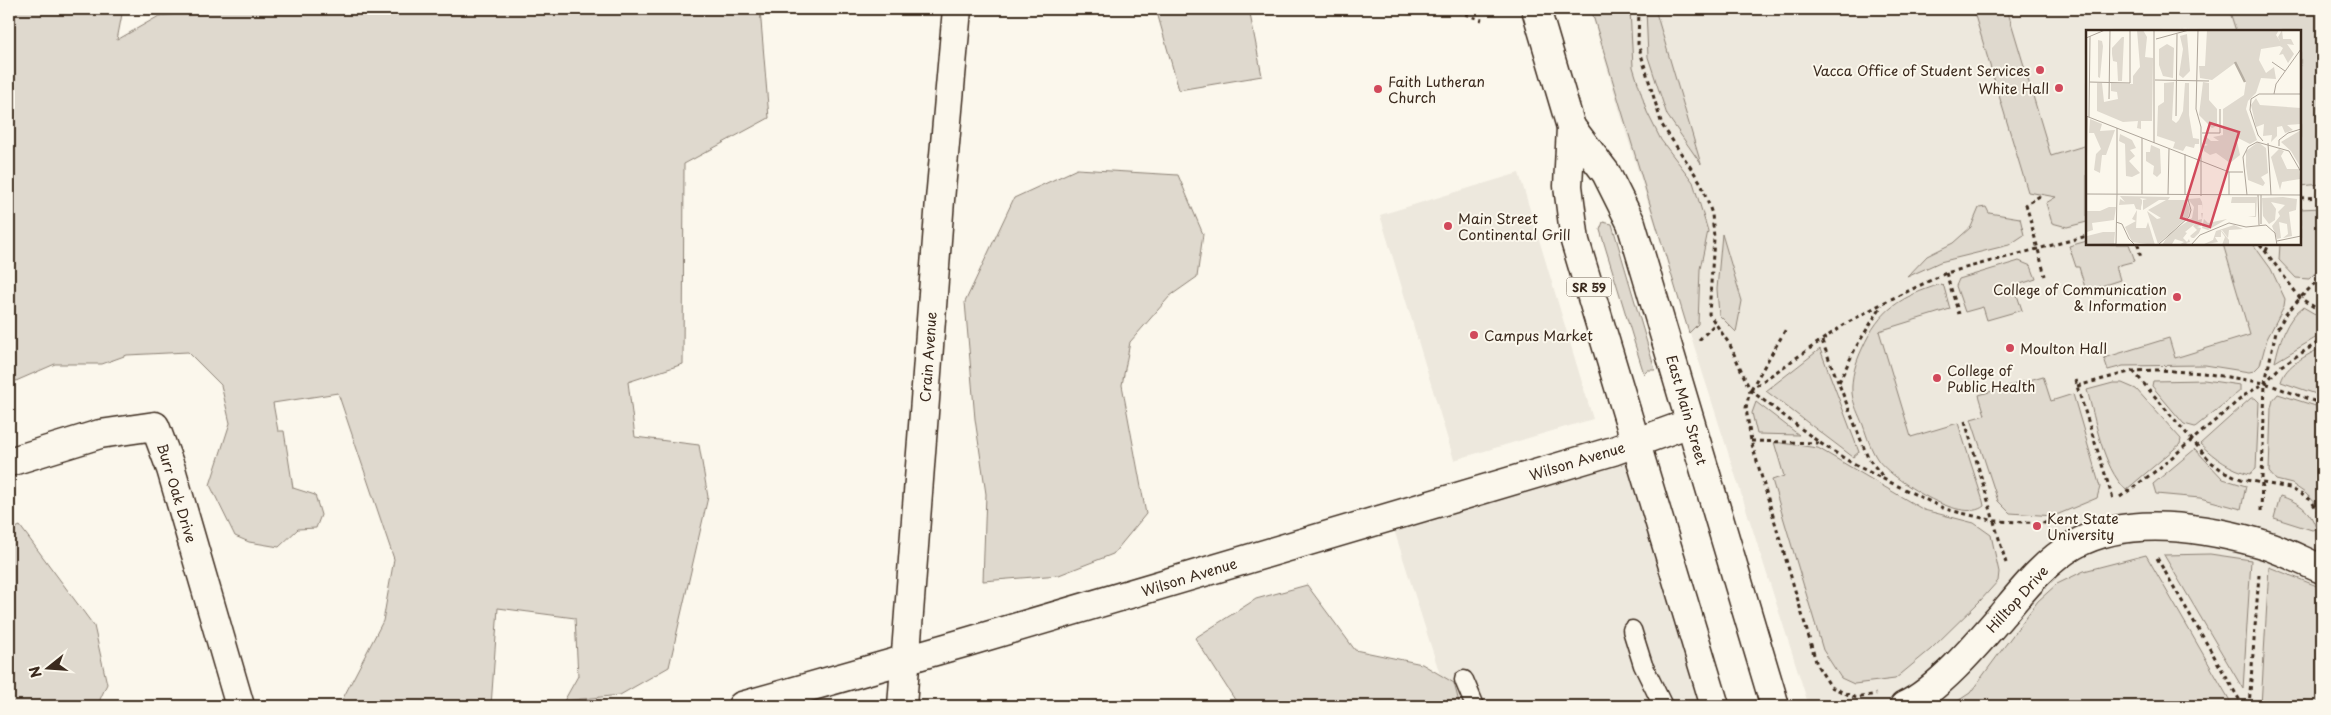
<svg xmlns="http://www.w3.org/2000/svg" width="2331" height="715" viewBox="0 0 2331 715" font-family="'Playpen Sans',sans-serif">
	<rect width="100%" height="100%" fill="#fbf7ec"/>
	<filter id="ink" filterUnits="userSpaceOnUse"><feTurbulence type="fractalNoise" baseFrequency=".02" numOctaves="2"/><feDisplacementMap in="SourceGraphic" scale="10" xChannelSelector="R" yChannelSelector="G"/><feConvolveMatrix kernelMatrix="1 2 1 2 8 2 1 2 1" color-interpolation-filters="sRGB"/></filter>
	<g filter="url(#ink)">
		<g fill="#ede8dd" fill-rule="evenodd">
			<path d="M1590,9H2322V706H1809L1627,136ZM2087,31H2300V244H2087Z"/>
			<polygon points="1519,173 1593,419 1454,460 1380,215"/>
			<polygon points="1635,444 1715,706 1450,706 1390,517"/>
		</g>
		<g fill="#dfd9ce" stroke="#8d8276">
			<polygon points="9,9 123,9 117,40 159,16 228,9 760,9 769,118 684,164 683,364 628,382 635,437 699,445 708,497 669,667 620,695 564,701 578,676 575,618 498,608 491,706 339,706 383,621 394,559 338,393 273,403 278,431 284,431 293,488 315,495 321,515 316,528 298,529 279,547 249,542 235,536 210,485 230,423 221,385 188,352 127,355 102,364 55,364 9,384"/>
			<polygon points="1156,9 1249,9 1262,76 1179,90"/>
			<polygon points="1591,9 1630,9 1633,67 1647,112 1661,140 1693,182 1708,231 1700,269 1698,324 1689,333"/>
			<polygon points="1646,9 1655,9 1701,164 1667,115 1648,57"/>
			<polygon points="1973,9 2007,9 2051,156 2087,145 2087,222 2067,227 2052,223 2046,203 2056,197 2028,192"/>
			<polygon points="2229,9 2322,9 2322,184 2300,186 2300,31 2236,31"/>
			<polygon points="1077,169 1178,175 1203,234 1197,277 1170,296 1130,342 1122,385 1146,514 1113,554 1059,575 983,581 986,494 975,419 965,302 1014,198"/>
			<polygon points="1986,207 1989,213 2020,218 2024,235 2009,245 1940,262 1907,277 1927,256 1953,243 1971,227 1979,208"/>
			<polygon points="2322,208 2322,266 2309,279 2296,278 2279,260 2280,244 2300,244 2300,209"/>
			<polygon points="1603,222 1612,224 1655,370 1648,370 1644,374 1600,230"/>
			<polygon points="1722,234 1742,301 1736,332 1719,315 1717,289"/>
			<polygon points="2087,241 2087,244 2129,244 2135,261 2116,266 2120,280 2086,291 2079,267 2076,267 2069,246"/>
			<polygon points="2223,244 2253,244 2271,269 2285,299 2284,306 2267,339 2260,365 2254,371 2249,372 2205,365 2123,366 2108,370 2104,358 2169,338 2175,358 2250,335"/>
			<polygon points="2019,261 2031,266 2036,279 2014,286 2022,310 1987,320 1983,307 1965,312 1956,286 1959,279"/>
			<path d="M1941,284L1944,287L1950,309L1879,331L1911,437L1958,423L1983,501L1984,506C1961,525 1892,479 1878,460C1871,450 1867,437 1863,425C1859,415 1853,404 1852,393C1851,377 1856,362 1862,349C1880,309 1900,297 1941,284Z"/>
			<path d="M2303,307L2322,318V334L2275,362C2279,343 2286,319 2303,307Z"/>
			<path d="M2322,347V396L2281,382C2286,364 2307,356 2322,347Z"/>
			<polygon points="1820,349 1859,452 1853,457 1766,391"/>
			<polygon points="2043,376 2051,401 2073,394 2100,487 2097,498 2054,516 2010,513 1998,501 1971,419 1985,415 1979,395"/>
			<polygon points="2204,380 2240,385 2240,391 2195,427 2184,424 2152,386 2153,381"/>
			<path d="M2113,383H2122L2136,389L2181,439L2180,444L2126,490C2102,466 2096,421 2087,390Z"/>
			<polygon points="2278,394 2322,408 2322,509 2305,493 2292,484 2276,480 2269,472 2271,408 2273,400"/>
			<path d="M2251,398H2255L2259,402L2256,469L2250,474C2230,469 2216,459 2200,444Z"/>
			<polygon points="1756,402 1799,435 1757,434 1752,413"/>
			<polygon points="1774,442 1818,448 1924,510 1974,523 1991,535 1999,572 1998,581 1980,601 1930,650 1895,679 1854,684 1841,678 1823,650 1772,480 1784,476"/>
			<polygon points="2195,449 2223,479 2246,486 2241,509 2200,498 2156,494 2153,484"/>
			<path d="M2280,496C2297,501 2312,511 2316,529L2312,530L2274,518Z"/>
			<polygon points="20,526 94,626 107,684 97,706 9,706 9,531"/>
			<polygon points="2210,554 2251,560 2243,689 2164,555"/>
			<polygon points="2146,555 2233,706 1950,706 1970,693 2038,601 2057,584 2084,571"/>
			<polygon points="2269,567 2322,588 2322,706 2261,706"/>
			<polygon points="1307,585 1355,650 1422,664 1454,683 1460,706 1239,706 1195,638 1256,599"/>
		</g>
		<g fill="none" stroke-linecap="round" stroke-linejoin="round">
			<defs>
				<g id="lane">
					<polyline points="1632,630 1643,665 1663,706"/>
					<polyline points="1464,680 1475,706"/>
				</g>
				<g id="street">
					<polyline points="9,462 100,434 155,426 171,469 240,706"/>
					<polyline points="742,706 967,642 1613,451 1690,423"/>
					<polyline points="902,706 940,200 957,9"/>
					<path d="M1904,706C1937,691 1977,644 2001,616C2022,591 2044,562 2074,545C2128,515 2202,527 2259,543C2281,549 2302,561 2322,569"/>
				</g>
				<g id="primary">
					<polyline points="1536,9 1571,127 1568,186 1575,241 1715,706"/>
					<polyline points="1571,127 1606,173 1631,223 1775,706"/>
				</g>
			</defs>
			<use href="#lane" stroke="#3b2a1e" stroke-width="21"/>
			<use href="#street" stroke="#3b2a1e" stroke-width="31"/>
			<use href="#primary" stroke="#3b2a1e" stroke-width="31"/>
			<g stroke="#3b2a1e" stroke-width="3" stroke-dasharray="4 4" stroke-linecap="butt">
				<polyline points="1450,9 1482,20"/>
				<polyline points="1639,9 1638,44 1662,125 1701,183 1712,214 1714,238 1709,314 1730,345 1750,390 1746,408 1751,441 1817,665 1831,687 1856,698 1876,694"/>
				<polyline points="2040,196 2026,204 2045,276"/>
				<polyline points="2300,198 2322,197"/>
				<polyline points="2138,244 2141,259"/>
				<polyline points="2260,244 2300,298 2322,312"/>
				<polyline points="2266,251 2269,244"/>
				<polyline points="1946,273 1959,314"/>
				<polyline points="1699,340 1715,324"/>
				<polyline points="1822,341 1868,458 1884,478"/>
				<polyline points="2133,371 2211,462 2223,471 2241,479 2290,488 2311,500 2322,518"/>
				<polyline points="2075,380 2113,499"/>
				<polyline points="1839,382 1856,347 1882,305"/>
				<polyline points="2077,386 2133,371 2158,370 2203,373 2265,383 2322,404"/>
				<polyline points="1751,389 1786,329"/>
				<polyline points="1750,390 1845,324 1883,303 1946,273 2087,236"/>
				<polyline points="1750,390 1820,443 1855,465 1945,509 1995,521 2049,523"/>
				<polyline points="1965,421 2006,563"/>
				<polyline points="1751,441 1819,443"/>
				<polyline points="2120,497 2157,470 2245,395 2265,383 2281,366 2322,340"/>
				<polyline points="2261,511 2265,383 2276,331 2286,314 2300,298 2322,276"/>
				<polyline points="2157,558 2243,706"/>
				<polyline points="2249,706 2259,575"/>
			</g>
			<use href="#lane" stroke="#fbf7ec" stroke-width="18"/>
			<use href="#street" stroke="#fbf7ec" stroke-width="28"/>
			<use href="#primary" stroke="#fbf7ec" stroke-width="28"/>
		</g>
	</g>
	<g fill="#d1495b" stroke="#fbf7ec" stroke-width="2">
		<circle cx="2040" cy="70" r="5"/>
		<circle cx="2059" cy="88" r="5"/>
		<circle cx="1378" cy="89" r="5"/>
		<circle cx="1448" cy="226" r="5"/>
		<circle cx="2177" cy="297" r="5"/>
		<circle cx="1474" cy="335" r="5"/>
		<circle cx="2010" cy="348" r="5"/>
		<circle cx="1937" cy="378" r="5"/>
		<circle cx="2037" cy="526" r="5"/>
	</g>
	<g text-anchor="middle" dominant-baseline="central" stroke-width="4" stroke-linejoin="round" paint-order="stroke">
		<rect fill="#fbf7ec" stroke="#75685c" stroke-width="1" x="1566.5" y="277.5" width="45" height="19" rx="4"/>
		<g font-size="12" font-weight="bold" fill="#3b2a1e">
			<text x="1589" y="287">SR 59</text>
		</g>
		<g font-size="14" fill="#3b2a1e" stroke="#fbf7ec" text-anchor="start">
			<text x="2030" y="70" text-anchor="end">Vacca Office of Student Services</text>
			<text x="1388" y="81">Faith Lutheran<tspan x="1388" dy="16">Church</tspan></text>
			<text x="2049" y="88" text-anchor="end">White Hall</text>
			<text x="1458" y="218">Main Street<tspan x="1458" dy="16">Continental Grill</tspan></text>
			<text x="2167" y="289" text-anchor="end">College of Communication<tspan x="2167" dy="16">&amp; Information</tspan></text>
			<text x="1484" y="335">Campus Market</text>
			<text x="2020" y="348">Moulton Hall</text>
			<text x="1947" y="370">College of<tspan x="1947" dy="16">Public Health</tspan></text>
			<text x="2047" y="518">Kent State<tspan x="2047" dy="16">University</tspan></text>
		</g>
		<g font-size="14" fill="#3b2a1e" stroke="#fbf7ec">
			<text transform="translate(928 357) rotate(-86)">Crain Avenue</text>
			<text transform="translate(1687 410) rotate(74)">East Main Street</text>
			<text transform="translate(1577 461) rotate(-17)">Wilson Avenue</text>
			<text transform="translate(177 493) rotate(73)">Burr Oak Drive</text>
			<text transform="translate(1189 577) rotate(-17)">Wilson Avenue</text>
			<text transform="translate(2017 599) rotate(-48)">Hilltop Drive</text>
		</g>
	</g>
	<g transform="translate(2086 30)">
		<rect width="215" height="215" fill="#fbf7ec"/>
		<path d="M51,0H57L61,7L59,27L67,28L66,91H55V99L51,98L52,91L37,92L11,81V53H16L18,72L32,69L31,62L25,61V53L47,54V46L54,37ZM121,0H193L190,5L194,11L192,7L196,0L197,9H205L208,15L201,14L208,24L202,33L197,24L193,25L197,18L194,16L175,19L173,30L180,43L188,37L190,49L175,48L170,63L162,71L160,79L171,110L164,114L150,107L154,125L144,133L130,123L124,125L118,121V116L122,115L117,113L118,105L125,111H133L127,107L137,105V79L158,65L160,51L149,33L126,50L114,48L113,36H119ZM101,4L104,41L97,48L93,45L97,19L94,6ZM36,7H38L36,51H32L31,32L27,31L26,24V18ZM12,10L16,11L17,16L14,48L12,47ZM81,14L88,18L87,48L77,46L73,35V19ZM88,52L86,90L90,93L93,90L97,81L99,53H103V85L107,108L113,109V114H109L108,118L100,116L97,121L87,118L89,112L71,106L72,76L78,72V53ZM117,52L123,53V70L131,79V96L126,98L113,85ZM170,68L174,75L215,78V94L201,95L207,100L199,103L196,96L191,97V106L185,112L186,105L177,106L178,94L170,97L165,75ZM4,89L16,94L14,101L29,100L20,125H16L14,143L8,140L10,124L15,119L8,103H3ZM215,100V138L205,121L195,112ZM34,104L46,110L50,118L44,120L49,126L43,131L54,143L46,147L40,146L39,114L33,111ZM172,112L180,118L182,143L175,147L179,153L177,156L162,150L160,136V121ZM65,115L74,119L75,143L71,147L67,144L68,136L60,131V122H64ZM193,119L198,121L195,126L201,139H213L214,149L196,152L194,160L185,127ZM34,166L84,167L82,170H100L104,179L102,187L95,185L102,187L72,214L61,181L71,189L75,188L62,180L80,170H73L57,180V170L61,169L54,168L56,170V177L55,173V180L50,179L48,174L33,175L34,169L39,172ZM146,167H171L170,187H162L169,186V173H145ZM197,167L211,169L210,180L203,182L206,206L197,208L202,204L201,194L193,192L195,208L191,209L186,196L194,186L192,182L199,175L185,172L190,179L189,190L183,194L177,186L176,168ZM102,169L114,168L116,172L117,181L116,175H112V190L116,189L115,183H117L115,196L111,197L115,198L113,203L108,208H106L104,206L111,200L107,196L110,193L99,202L101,203L97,208L101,212L103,209L104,212L100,213L103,215H93L98,212L89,209L86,214L76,215L83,204L106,188L108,177ZM23,177H30L28,190L6,193L7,200L1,202L0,181H14ZM51,180L50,198H60L62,192L69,215L46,212L39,197L50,191L46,189ZM118,189L122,193L141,189L122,200L116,198ZM148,195L157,199L143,200L142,208L136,200H135L143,210V215H136L139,207L135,201V207H129L132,212L116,215L127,210L130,201ZM17,202H29L28,214L1,213V206Z" fill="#dfd9ce"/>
		<path fill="none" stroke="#b6aea2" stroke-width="2.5" d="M149,32L159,52"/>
		<path fill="none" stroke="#aea59a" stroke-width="1" d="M68,0V113M112,0L110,79L115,97V166M0,8L19,0M70,9L103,0M186,32L199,41M69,50L123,51M3,52L44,53V0M188,64L190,54L215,19M23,69L24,0M0,86L143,142H157M90,86L91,4M3,87L4,6M116,103H134V79M177,111L172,105L164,80L165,69L173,64H215M182,113L185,165M193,116V110L202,103L215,99M0,164L215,165M31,164V98M56,164V108M82,165L83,119M99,165V124M143,165V142M161,165L157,127L162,117L171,112L203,121L215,142M172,165L173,195M175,165V194M0,167L1,86M30,192L36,194L43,209L49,215M191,211L215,206M0,214H30M30,215L31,164M72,215L103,187L105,180L101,166M105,215L114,205L143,193L160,197L180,195L189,203L191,215"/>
		<path fill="#d1495b" fill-opacity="0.15" stroke="#d1495b" stroke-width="2.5" d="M124,93L153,102L124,197L95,188Z"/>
		<rect width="215" height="215" fill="none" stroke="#3b2a1e" stroke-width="2.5"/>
	</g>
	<rect width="2331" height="715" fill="none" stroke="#fbf7ec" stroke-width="30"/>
	<rect x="15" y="15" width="2301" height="685" fill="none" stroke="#3b2a1e" stroke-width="2" filter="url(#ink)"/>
	<g transform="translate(48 668) rotate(253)" stroke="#fbf7ec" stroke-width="4" paint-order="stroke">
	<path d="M0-4L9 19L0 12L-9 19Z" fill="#3b2a1e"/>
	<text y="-8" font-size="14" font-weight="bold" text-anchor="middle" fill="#3b2a1e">N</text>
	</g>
</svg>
